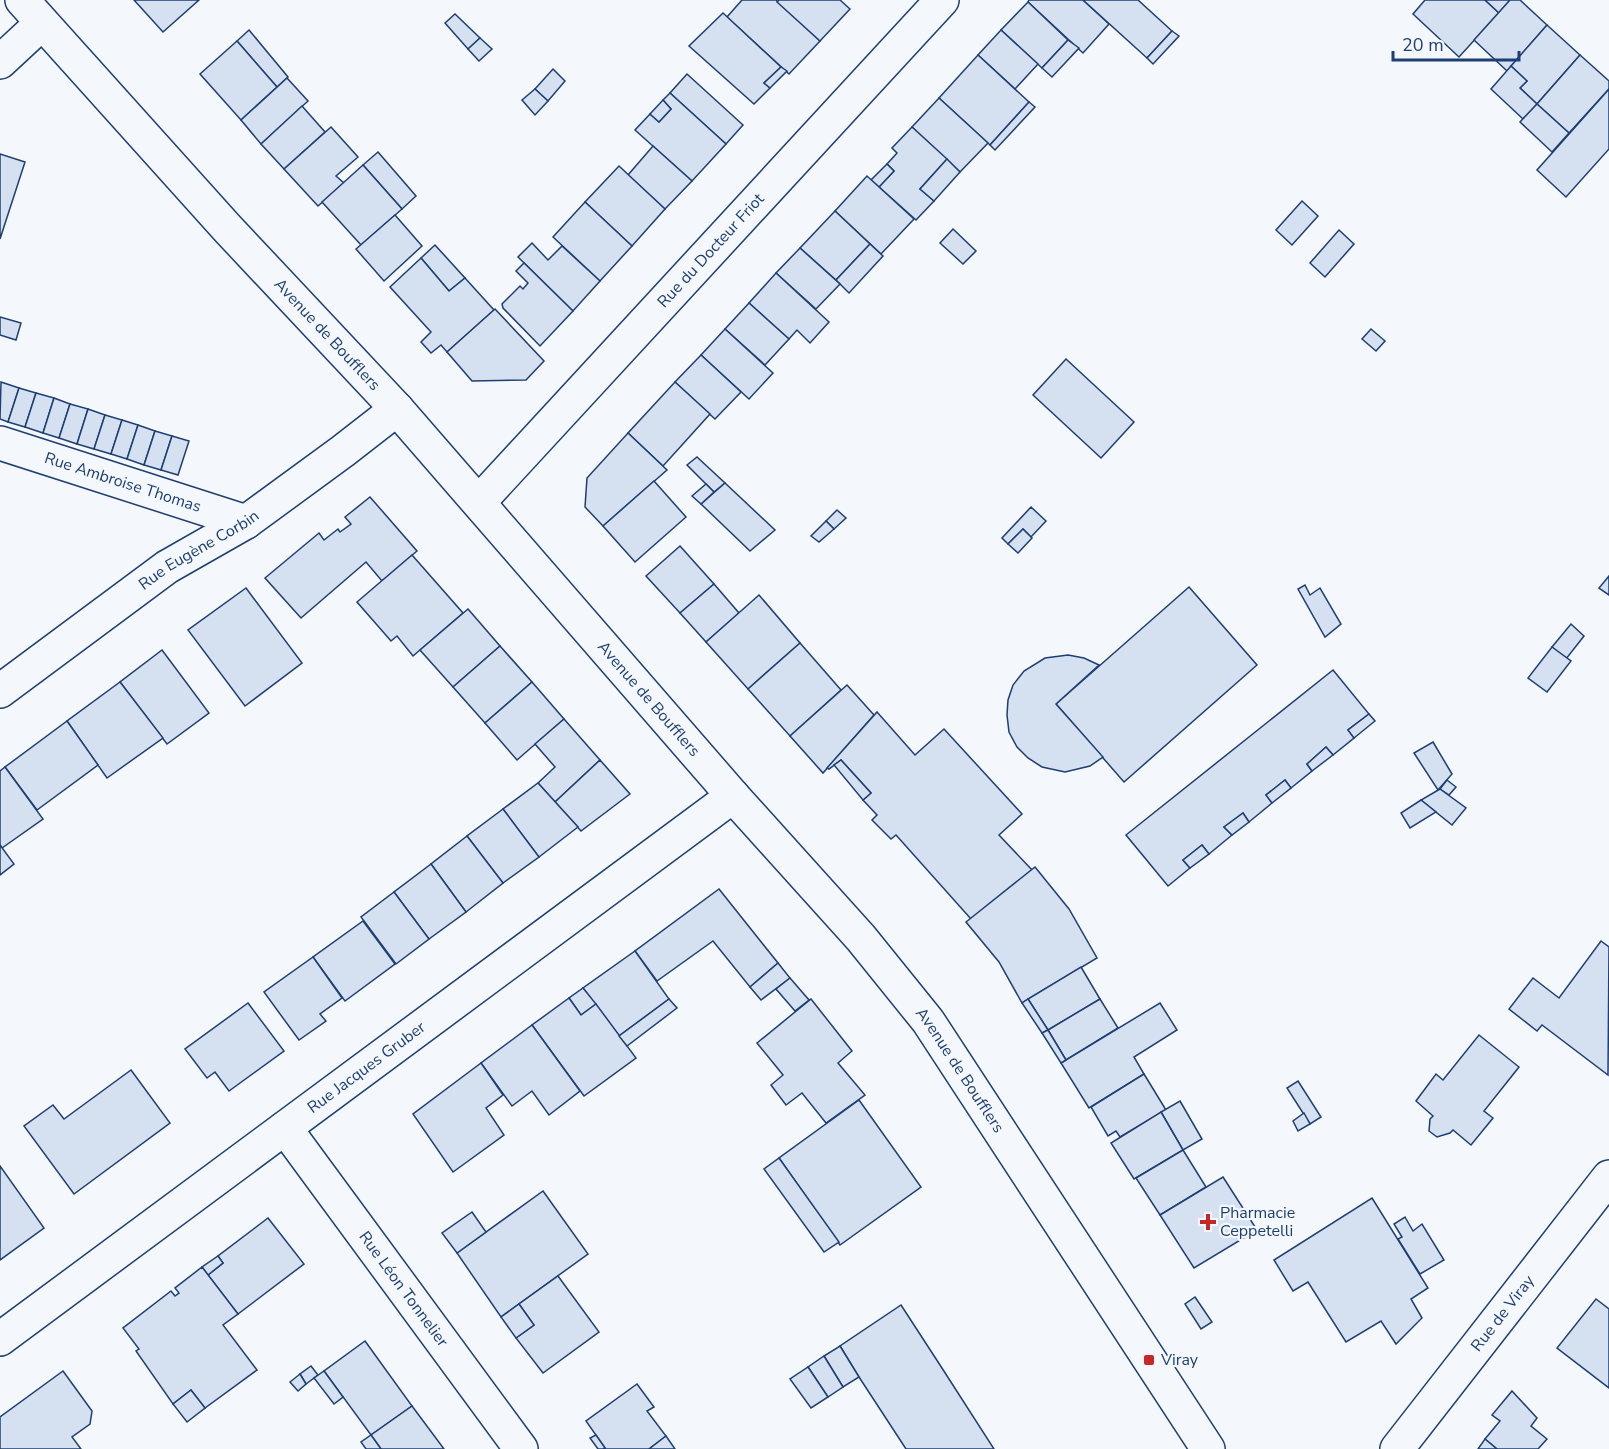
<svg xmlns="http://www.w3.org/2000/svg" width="1609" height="1449" viewBox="0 0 1609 1449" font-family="'Nunito Sans',sans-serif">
	<rect width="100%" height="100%" fill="#f4f7fb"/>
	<g fill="#d5e0f0" stroke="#1d3f73" stroke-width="1.5">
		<polygon points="134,0 199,0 163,32"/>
		<polygon points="742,0 776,0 820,41 789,74 727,17"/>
		<polygon points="779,0 840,0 850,9 820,41 777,2"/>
		<polygon points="1029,0 1083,0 1109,24 1083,53 1028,2"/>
		<polygon points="1083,0 1138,0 1172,31 1147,58"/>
		<polygon points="1425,0 1485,0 1499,13 1459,57 1413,14"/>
		<polygon points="1485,0 1510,0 1499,13"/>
		<polygon points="1510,0 1520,0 1547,25 1507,71 1474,40"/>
		<polygon points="1028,2 1068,40 1042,68 1001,30"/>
		<polygon points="723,13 781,67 764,83 770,88 754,104 689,46"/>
		<polygon points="455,14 480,38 468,49 445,23"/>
		<polygon points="1547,25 1580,55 1537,104 1520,88 1527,81 1511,66"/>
		<polygon points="249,30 288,77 277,87 237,41"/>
		<polygon points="1001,30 1038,64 1015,89 978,55"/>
		<polygon points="1172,31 1179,36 1153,64 1147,58"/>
		<polygon points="480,38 492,49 479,61 468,49"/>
		<polygon points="1068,40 1079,48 1052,77 1042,68"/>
		<polygon points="237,41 277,87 241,120 200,74"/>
		<polygon points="978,55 1029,102 990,145 939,98"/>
		<polygon points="1580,55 1609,81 1609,89 1569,133 1537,104"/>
		<polygon points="1511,66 1527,81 1520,88 1537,104 1523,119 1491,89"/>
		<polygon points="781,67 787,71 770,88 764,83"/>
		<polygon points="553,69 565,81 548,101 535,89"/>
		<polygon points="687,74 743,125 726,144 670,93"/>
		<polygon points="287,78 308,101 261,144 241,120"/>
		<polygon points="535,89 548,101 535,115 522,100"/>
		<polygon points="1609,89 1609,149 1566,197 1537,170"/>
		<polygon points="670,93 726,144 692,181 635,130 650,114 659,122 671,109 663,100"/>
		<polygon points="939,98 988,143 960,172 912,127"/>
		<polygon points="663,100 671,109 659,122 650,114"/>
		<polygon points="1029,102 1035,107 995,150 990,145"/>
		<polygon points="1537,104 1569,133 1552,152 1520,122"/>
		<polygon points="302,106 325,132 284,169 261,144"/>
		<polygon points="331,127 358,157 336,176 344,183 318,206 284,169"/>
		<polygon points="912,127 947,159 920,189 934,201 916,220 879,187 894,171 887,164 897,153 892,148"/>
		<polygon points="653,146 692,181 665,209 628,175"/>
		<polygon points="378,152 416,196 402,209 363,165"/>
		<polygon points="0,154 25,162 0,239"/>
		<polygon points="947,159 960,172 934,201 920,189"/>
		<polygon points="887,164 894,171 879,187 871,180"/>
		<polygon points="363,165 402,209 361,245 322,202"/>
		<polygon points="619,166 665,209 632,246 585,202"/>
		<polygon points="867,176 914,219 881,254 835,211"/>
		<polygon points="1302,201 1318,216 1292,245 1276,230"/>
		<polygon points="585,202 632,246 600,281 553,237"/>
		<polygon points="835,211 870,244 836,280 800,248"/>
		<polygon points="395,215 422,246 384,281 356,249"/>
		<polygon points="953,229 976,251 963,264 940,243"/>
		<polygon points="1339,230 1354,244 1325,277 1310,263"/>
		<polygon points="532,243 548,260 562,246 600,281 573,311 518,257"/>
		<polygon points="870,244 883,256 849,293 836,280"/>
		<polygon points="435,245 465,278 449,291 421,258"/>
		<polygon points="800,248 840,284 816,309 776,273"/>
		<polygon points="421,258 449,291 465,278 494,310 447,352 441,345 431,353 421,342 431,332 390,287"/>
		<polygon points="524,263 573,311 540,346 503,308 502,304 520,286 523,289 528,283 516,271"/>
		<polygon points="776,273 829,322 810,343 797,330 789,339 749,303"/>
		<polygon points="749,303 789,339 765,365 725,329"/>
		<polygon points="495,309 544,361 526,380 472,381 447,352"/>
		<polygon points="0,317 21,323 16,340 0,335"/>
		<polygon points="725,329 773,373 749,399 701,355"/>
		<polygon points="1371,329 1385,341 1376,351 1362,339"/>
		<polygon points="701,355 741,392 715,419 675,382"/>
		<polygon points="1066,359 1134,422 1101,458 1033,395"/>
		<polygon points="1,382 19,388 8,422 0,419"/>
		<polygon points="675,382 710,414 663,466 628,433"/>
		<polygon points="19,388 36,393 25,427 8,422"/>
		<polygon points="36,393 54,398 43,433 25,427"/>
		<polygon points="54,398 70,404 59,438 43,433"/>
		<polygon points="70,404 88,409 77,444 59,438"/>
		<polygon points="88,409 105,415 94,449 77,444"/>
		<polygon points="105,415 122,420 111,454 94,449"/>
		<polygon points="122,420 138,425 127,459 111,454"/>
		<polygon points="138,425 155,431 144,465 127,459"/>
		<polygon points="155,431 172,436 161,470 144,465"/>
		<polygon points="628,433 667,470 603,526 585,507 587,478"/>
		<polygon points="172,436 189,441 178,475 161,470"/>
		<polygon points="697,457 725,483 714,492 687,465"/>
		<polygon points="654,481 686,517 635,562 603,526"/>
		<polygon points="725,483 775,530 750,551 701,504"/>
		<polygon points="706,484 714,492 701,504 692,496"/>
		<polygon points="370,497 417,551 382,581 366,562 301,618 265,578 319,533 324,540 338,529 340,532 351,524 345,517"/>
		<polygon points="1031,507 1046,521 1031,537 1023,529 1008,544 1002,538"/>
		<polygon points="837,510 846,518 834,529 826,521"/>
		<polygon points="826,521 834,529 819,542 811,536"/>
		<polygon points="1023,529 1032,538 1018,553 1008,544"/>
		<polygon points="680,546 714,584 680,613 646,576"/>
		<polygon points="412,555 463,613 413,656 397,636 391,641 357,602"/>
		<polygon points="1609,576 1609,595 1599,588"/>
		<polygon points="714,584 739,613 706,642 680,613"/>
		<polygon points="1305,585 1310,595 1320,588 1341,624 1325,637 1298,589"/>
		<polygon points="1189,587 1257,665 1124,782 1056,704"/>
		<polygon points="246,588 302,663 245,706 188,630"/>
		<polygon points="759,595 800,643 748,689 706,642"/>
		<polygon points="468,609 500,646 453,687 420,650"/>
		<polygon points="1571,624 1584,636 1566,659 1552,647"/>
		<polygon points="800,643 841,690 790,736 748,689"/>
		<polygon points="500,646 532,682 485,723 453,687"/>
		<polygon points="1552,647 1571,661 1547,692 1528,678"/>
		<polygon points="162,650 209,713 167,744 120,682"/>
		<polygon points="1068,655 1084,658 1099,665 1056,704 1103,757 1090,766 1065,772 1042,767 1028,758 1017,747 1009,732 1007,715 1008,700 1013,685 1024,671 1045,658"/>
		<polygon points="1333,670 1369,714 1348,730 1354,738 1333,755 1326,747 1307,764 1312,771 1291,788 1285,780 1266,795 1272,803 1249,822 1243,813 1224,827 1232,835 1209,854 1202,845 1183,860 1190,868 1168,886 1126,835"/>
		<polygon points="120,682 163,738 107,778 67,721"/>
		<polygon points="532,682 564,719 517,760 485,723"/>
		<polygon points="847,685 874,715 823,773 790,736"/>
		<polygon points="877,712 915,755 944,729 1022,814 999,835 1032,870 971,919 896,835 891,839 872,820 877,815 863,800 871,793 841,760 829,769 827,768"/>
		<polygon points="1369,714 1375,721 1354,738 1348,730"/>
		<polygon points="564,719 600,760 555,802 538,783 555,767 535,744"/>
		<polygon points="67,721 98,765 37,810 5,767"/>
		<polygon points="1433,742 1452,774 1438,790 1414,753"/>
		<polygon points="1326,747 1333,755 1312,771 1307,764"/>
		<polygon points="600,760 630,794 581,831 555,802"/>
		<polygon points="841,760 871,793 863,800 834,765"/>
		<polygon points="5,767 43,819 2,848 0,845 0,771"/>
		<polygon points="1285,780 1291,788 1272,803 1266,795"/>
		<polygon points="1447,780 1456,787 1449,795 1440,789"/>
		<polygon points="538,783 578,827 539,857 503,809"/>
		<polygon points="1440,789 1466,808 1452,825 1421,800"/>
		<polygon points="1421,800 1436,812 1410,828 1401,813"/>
		<polygon points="503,809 539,857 503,883 467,836"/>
		<polygon points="1243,813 1249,822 1232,835 1224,827"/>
		<polygon points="467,836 503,883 466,912 431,864"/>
		<polygon points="0,845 14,864 0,875"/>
		<polygon points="1202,845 1209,854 1190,868 1183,860"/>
		<polygon points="431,864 466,912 429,939 394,892"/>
		<polygon points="1035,867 1069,909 1097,958 1022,1003 999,962 966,922"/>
		<polygon points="719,889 778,963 750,987 713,941 657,981 635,951"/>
		<polygon points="394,892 429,939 396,964 361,917"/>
		<polygon points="363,921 395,964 345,1001 313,957"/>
		<polygon points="1601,941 1609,947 1608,1075 1542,1025 1537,1031 1509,1009 1533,978 1559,998"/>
		<polygon points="635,951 669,999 619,1036 583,988"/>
		<polygon points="313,957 342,998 320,1014 326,1021 299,1040 264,992"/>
		<polygon points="778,963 790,978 761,1000 750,987"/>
		<polygon points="1081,967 1100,999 1048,1030 1028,999"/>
		<polygon points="790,978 809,1000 795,1011 776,989"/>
		<polygon points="583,988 596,1004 581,1015 569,998"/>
		<polygon points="569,998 581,1015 596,1004 636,1058 584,1096 532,1025"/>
		<polygon points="669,999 677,1008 627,1046 619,1036"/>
		<polygon points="811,999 852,1051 838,1063 865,1095 826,1123 802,1093 786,1105 771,1085 783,1075 757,1043"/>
		<polygon points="1028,999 1048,1030 1042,1033 1022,1003"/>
		<polygon points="1100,999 1118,1028 1066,1060 1048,1030"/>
		<polygon points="248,1003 284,1051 229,1091 215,1072 207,1078 185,1049"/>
		<polygon points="1160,1003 1177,1030 1134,1057 1144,1074 1089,1108 1061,1063"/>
		<polygon points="532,1025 580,1091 549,1115 532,1091 512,1106 481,1063"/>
		<polygon points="1048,1030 1066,1060 1061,1063 1042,1033"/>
		<polygon points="1479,1035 1519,1067 1484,1111 1493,1118 1471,1145 1453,1130 1450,1133 1437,1137 1429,1131 1430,1119 1433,1116 1416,1101 1436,1074 1443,1080"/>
		<polygon points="481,1063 503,1095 486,1108 504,1135 453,1172 413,1114"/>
		<polygon points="131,1070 170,1123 74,1194 24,1126 53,1105 64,1119"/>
		<polygon points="1144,1074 1166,1110 1120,1137 1116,1131 1108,1136 1091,1107"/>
		<polygon points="1298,1081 1321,1117 1310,1124 1287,1088"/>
		<polygon points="859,1100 921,1187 840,1245 779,1158"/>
		<polygon points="1180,1101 1202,1139 1183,1150 1161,1112"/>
		<polygon points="1161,1112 1183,1150 1134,1179 1111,1143"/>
		<polygon points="1304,1113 1310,1124 1298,1131 1293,1121"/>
		<polygon points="1183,1150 1206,1187 1160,1215 1136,1178"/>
		<polygon points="779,1158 839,1242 824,1252 764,1169"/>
		<polygon points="0,1166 44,1228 0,1260"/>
		<polygon points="1223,1177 1257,1230 1194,1268 1160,1215"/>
		<polygon points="543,1191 588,1254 501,1317 457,1253"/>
		<polygon points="1372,1198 1428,1288 1411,1299 1422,1318 1396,1344 1381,1321 1346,1342 1308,1282 1293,1291 1274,1260"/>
		<polygon points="472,1212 486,1232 457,1253 442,1233"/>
		<polygon points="1405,1217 1413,1231 1422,1224 1444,1260 1420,1274 1398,1239 1402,1237 1394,1224"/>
		<polygon points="268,1218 304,1264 238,1314 208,1275 223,1263 218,1256"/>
		<polygon points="218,1256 223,1263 208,1275 202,1267"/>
		<polygon points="202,1267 238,1314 223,1325 257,1370 205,1408 191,1390 173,1404 136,1351 139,1349 123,1328 171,1291 175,1296 179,1293 175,1288"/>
		<polygon points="558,1276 599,1332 543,1373 516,1338 534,1325 519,1304"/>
		<polygon points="1195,1297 1212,1322 1201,1329 1185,1304"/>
		<polygon points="1596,1299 1609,1309 1609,1388 1557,1348"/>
		<polygon points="519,1304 534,1325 516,1338 501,1317"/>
		<polygon points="901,1305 940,1365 994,1449 906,1449 859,1377 840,1346"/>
		<polygon points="365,1341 412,1406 371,1435 324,1371"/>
		<polygon points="840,1346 859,1377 843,1387 824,1356"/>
		<polygon points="824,1356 843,1387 828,1397 808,1367"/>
		<polygon points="311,1366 318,1375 306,1384 300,1374"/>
		<polygon points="808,1367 828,1397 811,1408 790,1379"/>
		<polygon points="63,1371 92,1411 90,1424 72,1437 81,1449 0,1449 0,1417"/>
		<polygon points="324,1371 343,1397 334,1404 314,1378"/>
		<polygon points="300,1374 306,1384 298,1391 290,1382"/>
		<polygon points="637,1384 654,1407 647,1411 666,1436 649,1449 603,1449 605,1448 586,1421"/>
		<polygon points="191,1390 205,1408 187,1422 173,1404"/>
		<polygon points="1512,1391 1537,1418 1531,1426 1547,1439 1538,1449 1497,1449 1485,1439 1500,1421 1492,1415"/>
		<polygon points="412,1406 444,1449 381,1449 371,1435"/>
		<polygon points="371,1435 381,1449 366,1449 361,1442"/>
		<polygon points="596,1435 605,1448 603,1449 598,1449 590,1438"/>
		<polygon points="666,1436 675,1449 649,1449"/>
		<polygon points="1485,1439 1497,1449 1478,1449"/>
	</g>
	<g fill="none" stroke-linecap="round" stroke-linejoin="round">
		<defs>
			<g id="street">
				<polyline points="0,62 42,23"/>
				<path id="s1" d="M0,443L246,522"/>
				<path id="s2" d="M479,502L942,0"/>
				<path id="s3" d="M0,691L167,567L246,522L343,451L397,409"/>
				<path id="s4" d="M285,1128L521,1449"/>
				<path id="s5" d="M0,1339L733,796"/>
				<path id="s6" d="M1397,1449L1609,1177"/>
			</g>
			<g id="secondary">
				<path id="s7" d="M22,0L227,228L397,409L733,796L861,938L928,1021L1208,1449"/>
			</g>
		</defs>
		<use href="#street" stroke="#1d3f73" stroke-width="36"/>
		<use href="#secondary" stroke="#1d3f73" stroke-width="36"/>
		<use href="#street" stroke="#f4f7fb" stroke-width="33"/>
		<use href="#secondary" stroke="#f4f7fb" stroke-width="33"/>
	</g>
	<g fill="#c62828" stroke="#f4f7fb" stroke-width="2">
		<path d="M1205 1213h6v6h6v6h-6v6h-6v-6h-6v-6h6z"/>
		<rect x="1143" y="1354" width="12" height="12" rx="3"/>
	</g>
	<g text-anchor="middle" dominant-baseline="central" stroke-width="4.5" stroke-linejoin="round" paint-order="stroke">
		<g font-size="16" fill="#1d3f73" stroke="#f4f7fb">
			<text stroke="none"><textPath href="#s2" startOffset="342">Rue du Docteur Friot</textPath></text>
			<text stroke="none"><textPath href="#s7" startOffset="453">Avenue de Boufflers</textPath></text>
			<text stroke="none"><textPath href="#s1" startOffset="129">Rue Ambroise Thomas</textPath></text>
			<text stroke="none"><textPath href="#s3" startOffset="244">Rue Eugène Corbin</textPath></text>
			<text stroke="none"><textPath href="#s7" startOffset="939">Avenue de Boufflers</textPath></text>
			<text stroke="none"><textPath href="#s5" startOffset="456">Rue Jacques Gruber</textPath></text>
			<text stroke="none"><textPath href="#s7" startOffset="1424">Avenue de Boufflers</textPath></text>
			<text stroke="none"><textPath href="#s4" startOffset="200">Rue Léon Tonnelier</textPath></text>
			<text stroke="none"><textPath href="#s6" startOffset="172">Rue de Viray</textPath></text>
		</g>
		<g font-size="16" fill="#1d3f73" stroke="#f4f7fb" text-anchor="start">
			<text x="1220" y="1213">Pharmacie<tspan x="1220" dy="18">Ceppetelli</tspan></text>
			<text x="1161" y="1360">Viray</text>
		</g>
	</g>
	<path d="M1393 51v9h126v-9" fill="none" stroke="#1d3f73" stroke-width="3"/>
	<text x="1402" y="51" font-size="18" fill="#1d3f73" stroke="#f4f7fb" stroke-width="4.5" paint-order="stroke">20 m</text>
</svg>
